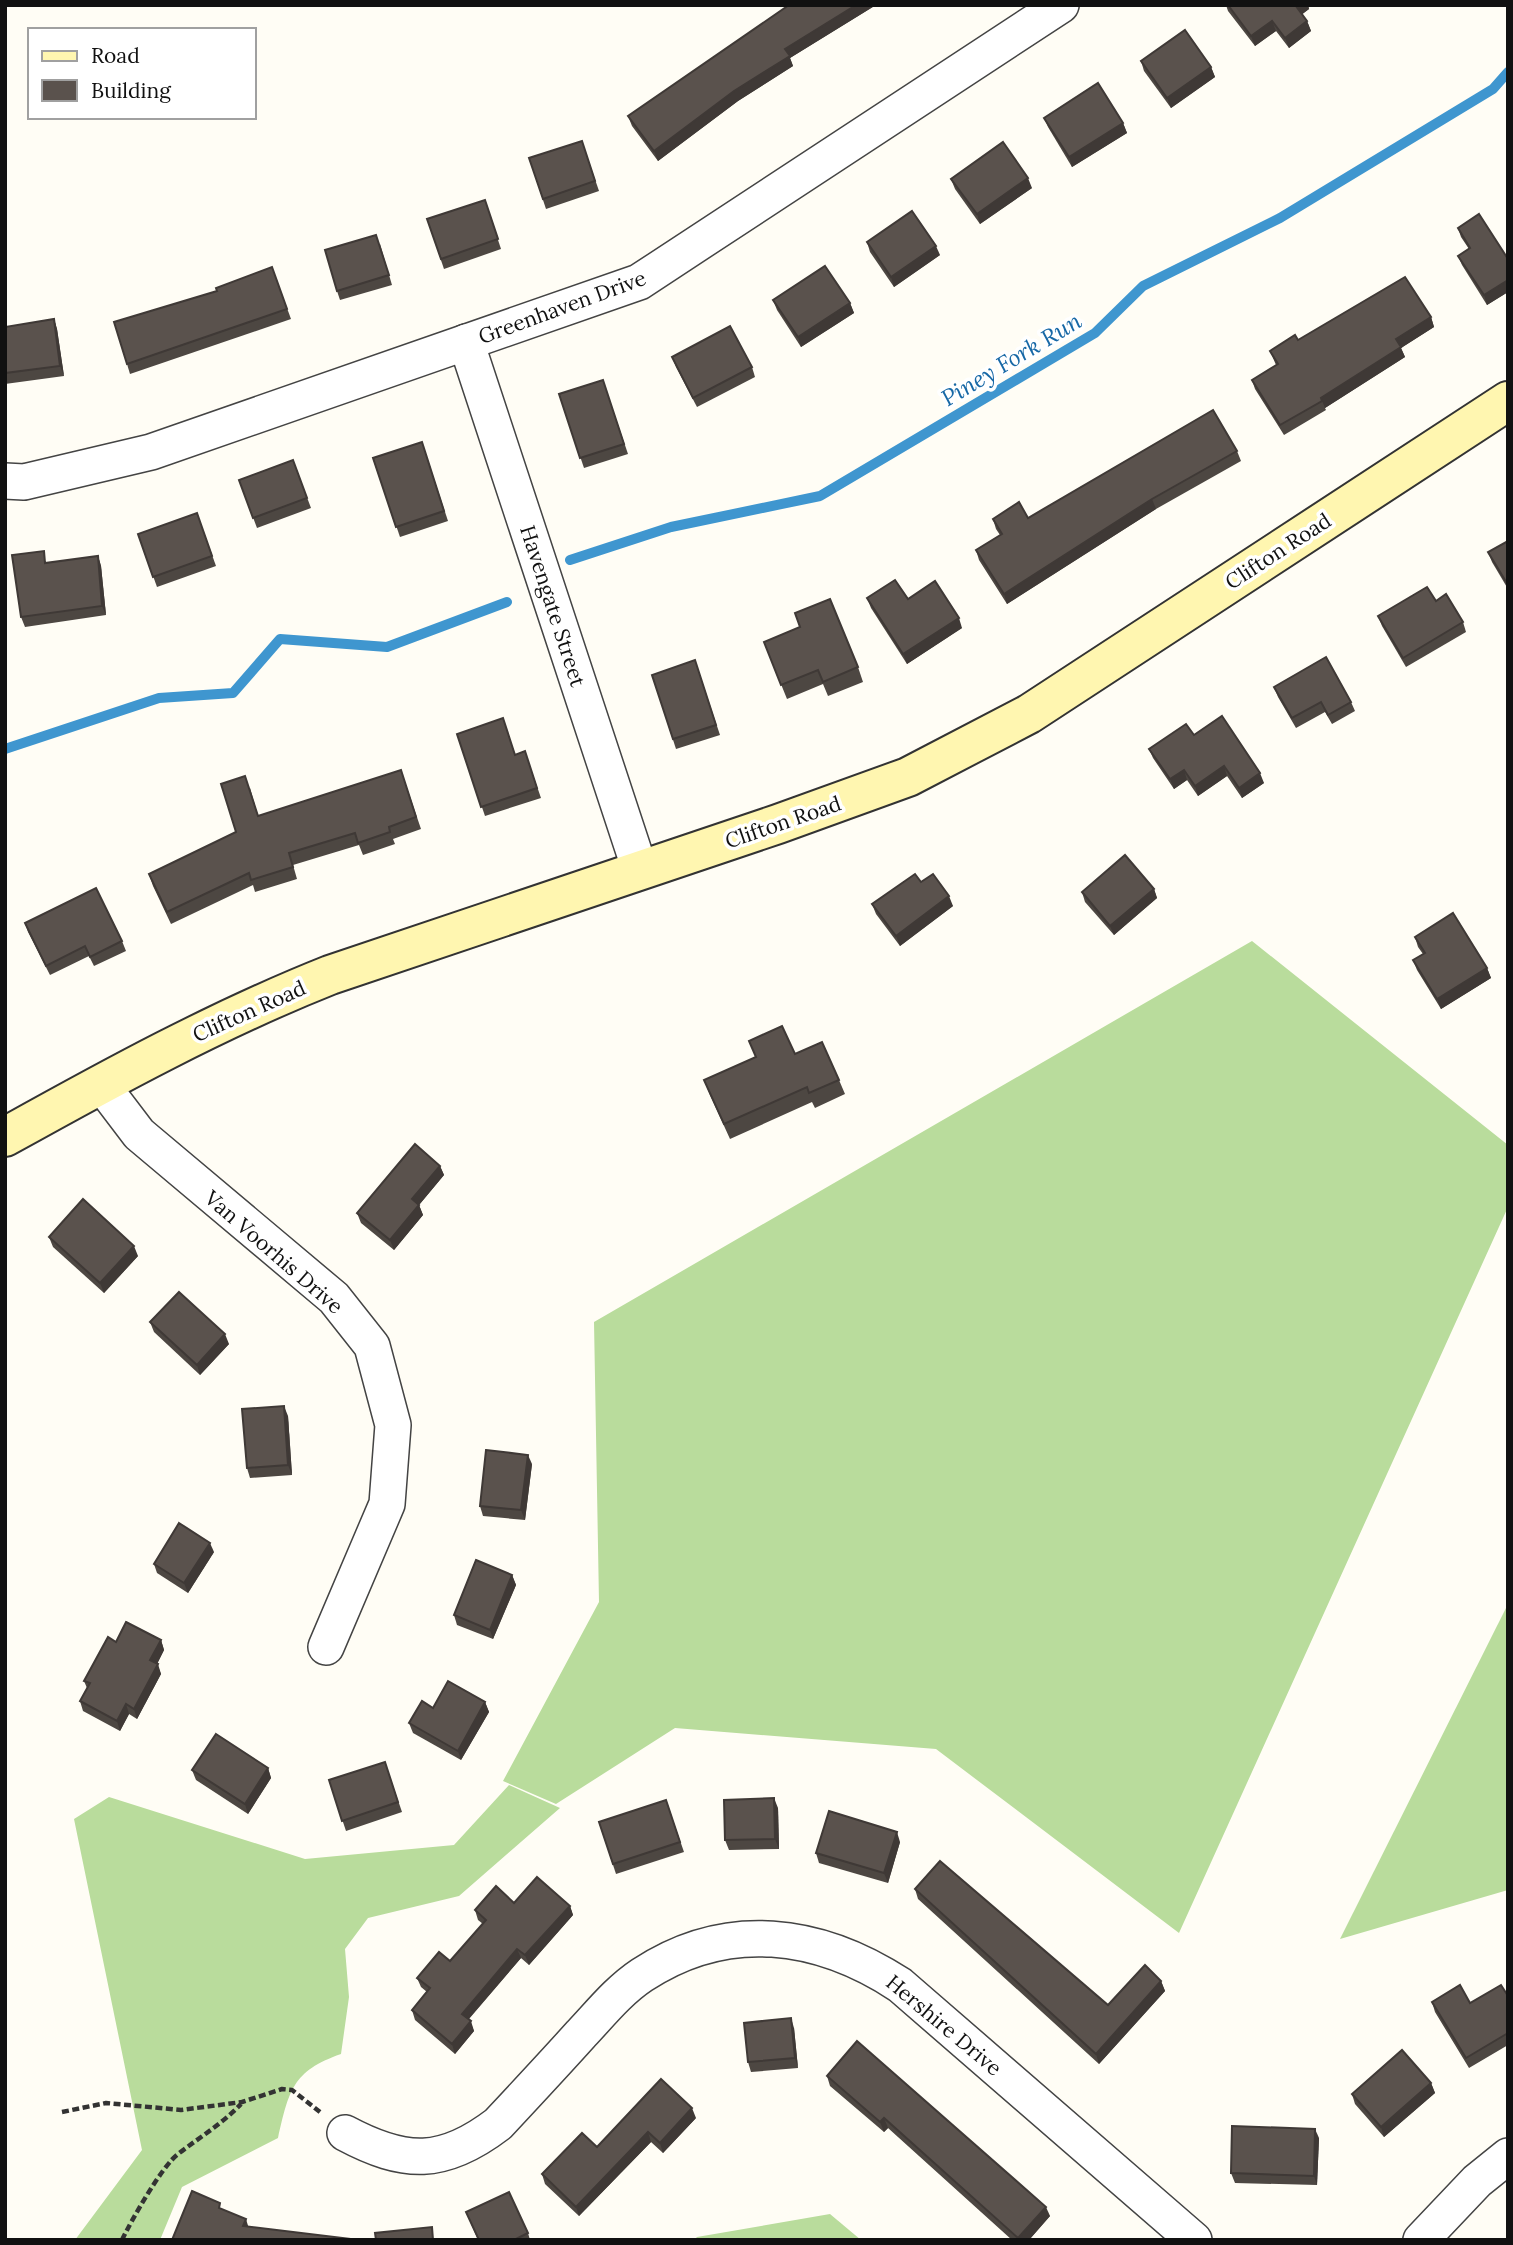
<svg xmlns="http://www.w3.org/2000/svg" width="1513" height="2245" viewBox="0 0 1513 2245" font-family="Lora,serif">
	<rect width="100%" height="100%" fill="#fffdf5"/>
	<g fill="#b9dc9c">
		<polygon points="1252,941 1508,1145 1508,1207 1179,1933 936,1749 675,1728 556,1804 503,1781 599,1602 594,1322"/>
		<polygon points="1508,1604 1508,1890 1340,1939"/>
		<path d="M509,1785L560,1808L459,1896L368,1918L345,1949L349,1997L341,2054C292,2071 289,2091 278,2138L182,2187L160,2240H75L142,2150L74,1819L109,1797L305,1859L454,1845Z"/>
		<polygon points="830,2214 861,2240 694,2240 697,2237"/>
	</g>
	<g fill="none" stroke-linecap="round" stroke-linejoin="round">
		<g stroke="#3f96cf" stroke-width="10">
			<polyline points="570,560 671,527 820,496 1095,333 1143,286 1280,218 1493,89 1508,72"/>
			<polyline points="5,749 159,698 233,693 280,639 387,647 507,602"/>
		</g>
		<defs>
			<g id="street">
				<polyline points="466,342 640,870"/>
				<polyline points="5,481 24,482 151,452 639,282 1061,5"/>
				<polyline points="101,1084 139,1134 334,1298 372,1346 393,1425 387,1504 326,1647"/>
				<path d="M345,2133C405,2165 443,2166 498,2124C526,2094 554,2064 581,2034C600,2014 618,1991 642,1975C727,1919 819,1932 900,1985L1194,2240"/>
				<polyline points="1421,2240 1477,2181 1508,2156"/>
			</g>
			<path id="secondary" d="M5,1137C111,1078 217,1020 330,975L778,824L908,777L1029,714L1508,401"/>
		</defs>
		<use href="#street" stroke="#444" stroke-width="38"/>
		<use href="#secondary" stroke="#333" stroke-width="42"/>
		<g stroke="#333" stroke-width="4.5" stroke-dasharray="7 3.5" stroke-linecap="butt">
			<polyline points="62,2112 106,2103 181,2110 242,2102 282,2089 292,2090 320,2112"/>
			<path d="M122,2240C131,2221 162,2166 178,2154C200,2137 222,2124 241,2104"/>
		</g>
		<use href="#street" stroke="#fff" stroke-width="35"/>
		<use href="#secondary" stroke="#fff6b0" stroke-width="38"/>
	</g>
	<g fill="#4d4742">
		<polygon points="789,5 876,5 790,58 793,66 738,101 658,161 632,126 628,116"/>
		<polygon points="1226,5 1308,5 1309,9 1302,14 1307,21 1311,31 1289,48 1276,31 1255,46 1228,11"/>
		<polygon points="1141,61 1211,67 1215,77 1171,108 1144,71"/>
		<polygon points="1044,118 1123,123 1127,133 1072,167 1048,127"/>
		<polygon points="582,141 599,191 546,209 529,158"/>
		<polygon points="951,179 1032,188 980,224 955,189"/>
		<polygon points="485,200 501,249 444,269 427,219"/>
		<polygon points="1458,228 1508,259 1508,292 1487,305 1462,265 1458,256 1469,249 1461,237"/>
		<polygon points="867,242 940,255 894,287 870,252"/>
		<polygon points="380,244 392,285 340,300 337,291"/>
		<polygon points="272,267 291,319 130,374 127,364 217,291"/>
		<polygon points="773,300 850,303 854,313 801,347 777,310"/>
		<polygon points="1431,317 1434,327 1401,348 1405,357 1325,408 1326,410 1284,435 1255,389 1252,380 1276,365 1270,351 1298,340"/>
		<polygon points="54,319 57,329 64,376 5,384 5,327"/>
		<polygon points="672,357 752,367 755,377 697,407 676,367"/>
		<polygon points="603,380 628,454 584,468 559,394"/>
		<polygon points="422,442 448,521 400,537 373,458"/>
		<polygon points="1237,451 1241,461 1156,509 1007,604 979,560 976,550 1000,535 996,529 993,519 1028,518"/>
		<polygon points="293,460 311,508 257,528 239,480"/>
		<polygon points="197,513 216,566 157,587 138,534"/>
		<polygon points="1508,541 1508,589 1492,562 1488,552"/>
		<polygon points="98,556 101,566 106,615 25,627 21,617 48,563"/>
		<polygon points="867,598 908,599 962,628 907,664 871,608"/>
		<polygon points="1436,601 1463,622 1466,632 1406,667 1382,626 1378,616"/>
		<polygon points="795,613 858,667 863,682 828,696 823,684 787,699 764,642 800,628"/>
		<polygon points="695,660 720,735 676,749 652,675"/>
		<polygon points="1274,687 1351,702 1355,711 1332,724 1325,712 1296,728 1278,697"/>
		<polygon points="457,734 515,755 525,751 541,798 485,816"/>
		<polygon points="1194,735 1264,783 1242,798 1227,776 1198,796 1187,780 1174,789 1153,758 1149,749"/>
		<polygon points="401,770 421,829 393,839 395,844 363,855 359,845 293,865 297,879 255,892 253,885 171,924 153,886 149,874 236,832 250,788 258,816"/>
		<polygon points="921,882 953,906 900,946 876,914 872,904"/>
		<polygon points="1154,889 1157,898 1114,935 1085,902 1082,892"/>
		<polygon points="25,923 122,941 126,951 94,966 89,956 50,975 28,932"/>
		<polygon points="1415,937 1487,968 1491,978 1441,1009 1417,970 1413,960 1423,954 1418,947"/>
		<polygon points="749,1041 795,1054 839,1080 845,1094 815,1108 812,1102 730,1139 710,1095 704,1080 756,1057"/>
		<polygon points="440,1166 444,1175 419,1205 423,1215 394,1250 361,1223 357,1213"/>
		<polygon points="49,1237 138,1256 104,1293 53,1247"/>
		<polygon points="150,1322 229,1344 200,1375 154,1332"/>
		<polygon points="288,1416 292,1475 250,1478 247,1468"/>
		<polygon points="532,1464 525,1520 483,1516 480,1506"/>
		<polygon points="214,1552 188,1593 157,1573 154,1564"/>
		<polygon points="512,1575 516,1585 493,1639 457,1625 454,1615"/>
		<polygon points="161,1640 164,1650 157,1664 161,1674 137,1719 129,1714 120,1731 83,1711 80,1701 87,1688 84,1681 116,1642"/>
		<polygon points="485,1702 489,1712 461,1760 413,1733 409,1723"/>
		<polygon points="385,1762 402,1812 346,1831 329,1780"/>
		<polygon points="268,1768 271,1778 248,1814 196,1780 192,1770"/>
		<polygon points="666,1800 684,1852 616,1874 599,1822"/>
		<polygon points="778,1808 779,1849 729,1850 725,1840"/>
		<polygon points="900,1842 888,1883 819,1863 816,1853"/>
		<polygon points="915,1889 1108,2005 1161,1981 1165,1991 1099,2064 918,1899"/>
		<polygon points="514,1903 570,1906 573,1915 529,1965 521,1958 469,2019 474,2031 455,2054 415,2020 412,2010 427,1992 421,1987 417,1978 450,1961 483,1924 478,1920 475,1910"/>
		<polygon points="1508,1996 1508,2045 1469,2068 1435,2012 1432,2002 1470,2003"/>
		<polygon points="794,2028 798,2068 751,2072 748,2062"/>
		<polygon points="827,2076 1050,2216 1029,2240 1012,2240 888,2128 884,2132 830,2086"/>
		<polygon points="1431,2083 1435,2093 1384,2137 1355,2104 1352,2094"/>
		<polygon points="696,2118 663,2153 651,2142 579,2216 545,2184 542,2174 597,2147"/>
		<polygon points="1319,2138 1317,2185 1235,2183 1231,2173"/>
		<polygon points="466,2212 528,2233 530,2240 478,2240"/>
	</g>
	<g fill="#3f3936">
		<polygon points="856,5 876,5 790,58 793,66 738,101 658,161 654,151 785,49"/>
		<polygon points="1298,5 1308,5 1309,9 1300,16 1296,6"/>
		<polygon points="1272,21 1276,31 1255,46 1251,36"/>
		<polygon points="1307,21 1311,31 1289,48 1285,38"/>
		<polygon points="1211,67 1215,77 1171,108 1167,98"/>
		<polygon points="1123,123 1127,133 1072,167 1069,157"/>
		<polygon points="1028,178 1032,188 980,224 977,214"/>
		<polygon points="936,246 940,255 894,287 891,277"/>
		<polygon points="1508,280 1508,292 1487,305 1484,295"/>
		<polygon points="850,303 854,313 801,347 798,337"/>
		<polygon points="1431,317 1434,327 1401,348 1405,357 1325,408 1321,398 1396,339"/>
		<polygon points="54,319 57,329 64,376 60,366"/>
		<polygon points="1152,499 1156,509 1007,604 1004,594"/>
		<polygon points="98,556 101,566 106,615 102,606"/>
		<polygon points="959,618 962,628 907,664 903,654"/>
		<polygon points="1224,766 1227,776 1198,796 1195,786"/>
		<polygon points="1184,770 1187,780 1174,789 1170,779"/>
		<polygon points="1260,773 1264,783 1242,798 1239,788"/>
		<polygon points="1154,889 1157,898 1114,935 1110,926"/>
		<polygon points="949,896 953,906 900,946 896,936"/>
		<polygon points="1487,968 1491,978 1441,1009 1437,999"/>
		<polygon points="440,1166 444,1175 419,1205 423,1215 394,1250 390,1240 412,1199"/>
		<polygon points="134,1246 138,1256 104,1293 100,1283"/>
		<polygon points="225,1334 229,1344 200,1375 197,1365"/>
		<polygon points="284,1406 288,1416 292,1475 288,1465"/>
		<polygon points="528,1455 532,1464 525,1520 521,1510"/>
		<polygon points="210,1543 214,1552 188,1593 184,1583"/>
		<polygon points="512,1575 516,1585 493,1639 490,1630"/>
		<polygon points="161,1640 164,1650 154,1670 150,1660"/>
		<polygon points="158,1664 161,1674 137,1719 134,1709"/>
		<polygon points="485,1702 489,1712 461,1760 458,1751"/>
		<polygon points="126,1704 129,1714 120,1731 117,1721"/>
		<polygon points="268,1768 271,1778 248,1814 245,1804"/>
		<polygon points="774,1798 778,1808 779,1849 775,1839"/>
		<polygon points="897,1832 900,1842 888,1883 884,1873"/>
		<polygon points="570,1906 573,1915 529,1965 525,1955"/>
		<polygon points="517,1949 521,1958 465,2023 462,2014"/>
		<polygon points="1161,1981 1165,1991 1099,2064 1096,2054"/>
		<polygon points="791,2018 794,2028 798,2068 795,2058"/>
		<polygon points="471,2021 474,2031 455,2054 452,2044"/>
		<polygon points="1431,2083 1435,2093 1384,2137 1381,2127"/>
		<polygon points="692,2108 696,2118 663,2153 660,2143"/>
		<polygon points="884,2118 888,2128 884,2132 880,2122"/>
		<polygon points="1315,2129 1319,2138 1317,2185 1314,2176"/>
		<polygon points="648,2132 651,2142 579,2216 576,2207"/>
		<polygon points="1046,2207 1050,2216 1029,2240 1019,2240 1018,2238"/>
		<polygon points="246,2219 249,2229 243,2226"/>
	</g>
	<g fill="#5a524d" stroke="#3f3936" stroke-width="2">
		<polygon points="789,5 856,5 785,49 790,56 734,91 654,151 628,116"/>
		<polygon points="1228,5 1298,5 1296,6 1307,21 1285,38 1272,21 1251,36"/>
		<polygon points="1185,30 1211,67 1167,98 1141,61"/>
		<polygon points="1098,83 1123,123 1069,157 1044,118"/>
		<polygon points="582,141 595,181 543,199 529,158"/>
		<polygon points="1003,142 1028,178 977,214 951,179"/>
		<polygon points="485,200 498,239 441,259 427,219"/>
		<polygon points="912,211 936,246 891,277 867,242"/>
		<polygon points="1479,214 1508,259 1508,280 1484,295 1458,256 1470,248 1458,228"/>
		<polygon points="376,235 389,275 337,291 325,250"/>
		<polygon points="825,266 850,303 798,337 773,300"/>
		<polygon points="272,267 287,309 127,364 114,322 217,291 216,288"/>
		<polygon points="1405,277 1431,317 1396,339 1401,347 1321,398 1322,401 1280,425 1252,380 1278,364 1270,351 1295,335 1298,340"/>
		<polygon points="54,319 60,366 5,373 5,327"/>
		<polygon points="730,326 752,367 693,398 672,357"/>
		<polygon points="603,380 624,444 580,458 559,394"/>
		<polygon points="1213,410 1237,451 1152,499 1004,594 976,550 1002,534 993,519 1019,502 1028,518"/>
		<polygon points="422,442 444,511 396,527 373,458"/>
		<polygon points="293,460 307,498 253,518 239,480"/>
		<polygon points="197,513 212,556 153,577 138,534"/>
		<polygon points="1508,541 1508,585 1488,552"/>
		<polygon points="44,551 45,563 98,556 102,606 21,617 12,555"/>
		<polygon points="895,580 908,599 935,581 959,618 903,654 867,598"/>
		<polygon points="1427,587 1436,601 1446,594 1463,622 1403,658 1378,616"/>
		<polygon points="830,599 858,667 823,682 818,670 781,685 764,642 800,627 795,613"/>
		<polygon points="1326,657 1351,702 1328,715 1321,702 1292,718 1274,687"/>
		<polygon points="695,660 716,725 673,739 652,675"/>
		<polygon points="1222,716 1260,773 1239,788 1224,766 1195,786 1184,770 1170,779 1149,749 1186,724 1194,735"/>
		<polygon points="503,718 515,755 525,751 537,788 481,807 457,734"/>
		<polygon points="401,770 416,817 389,827 390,832 358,843 355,833 289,853 293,867 251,880 249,873 167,912 149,874 236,832 221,784 245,776 258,816"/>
		<polygon points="1125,855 1154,889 1110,926 1082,892"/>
		<polygon points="915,874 921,882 933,874 949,896 896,936 872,904"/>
		<polygon points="96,888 122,941 90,957 85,946 46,966 25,923"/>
		<polygon points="1453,913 1487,968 1437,999 1413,960 1425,953 1415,937"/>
		<polygon points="782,1026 795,1054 822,1042 839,1080 809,1093 807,1087 724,1124 704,1080 756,1057 749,1041"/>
		<polygon points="415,1144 440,1166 412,1199 419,1205 390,1240 357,1213"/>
		<polygon points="83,1199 134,1246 100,1283 49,1237"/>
		<polygon points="179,1292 225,1334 197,1365 150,1322"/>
		<polygon points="284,1406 288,1465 247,1468 242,1409"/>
		<polygon points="486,1450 528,1455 521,1510 480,1506"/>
		<polygon points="179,1523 210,1543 184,1583 154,1564"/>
		<polygon points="476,1560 512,1575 490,1630 454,1615"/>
		<polygon points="126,1622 161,1640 150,1660 158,1664 134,1709 126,1704 117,1721 80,1701 90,1683 84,1681 108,1637 116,1642"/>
		<polygon points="448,1681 485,1702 458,1751 409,1723 422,1701 433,1708"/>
		<polygon points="216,1734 268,1768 245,1804 192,1770"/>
		<polygon points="385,1762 398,1802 342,1821 329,1780"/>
		<polygon points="774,1798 775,1839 725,1840 724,1800"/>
		<polygon points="666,1800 680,1842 613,1864 599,1822"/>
		<polygon points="829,1811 897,1832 884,1873 816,1853"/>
		<polygon points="940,1861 1108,2005 1145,1965 1161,1981 1096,2054 915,1889"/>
		<polygon points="537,1877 570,1906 525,1955 517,1949 462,2014 471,2021 452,2044 412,2010 430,1988 417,1978 439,1952 450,1961 486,1920 475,1910 496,1886 514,1903"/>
		<polygon points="1460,1985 1470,2003 1501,1985 1508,1996 1508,2033 1466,2058 1432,2002"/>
		<polygon points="791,2018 795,2058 748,2062 744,2023"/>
		<polygon points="857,2041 1046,2207 1018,2238 884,2118 880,2122 827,2076"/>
		<polygon points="1402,2050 1431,2083 1381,2127 1352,2094"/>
		<polygon points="661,2079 692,2108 660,2143 648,2132 576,2207 542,2174 582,2133 597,2147"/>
		<polygon points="1232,2126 1315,2129 1314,2176 1231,2173"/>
		<polygon points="192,2191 220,2203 219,2208 246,2219 243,2226 359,2240 172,2240"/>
		<polygon points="509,2192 528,2233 514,2240 479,2240 466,2212"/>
		<polygon points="432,2227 433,2240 376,2240 375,2233"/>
	</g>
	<g text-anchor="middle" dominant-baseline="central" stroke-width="7" stroke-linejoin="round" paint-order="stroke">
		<g font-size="21" fill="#111" stroke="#fff">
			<text transform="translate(562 307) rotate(-20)">Greenhaven Drive</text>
			<text transform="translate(1278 551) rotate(-33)">Clifton Road</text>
			<text transform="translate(553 606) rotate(72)">Havengate Street</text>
			<text transform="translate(783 822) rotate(-19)">Clifton Road</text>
			<text transform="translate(249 1011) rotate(-24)">Clifton Road</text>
			<text transform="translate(274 1252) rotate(41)">Van Voorhis Drive</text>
			<text transform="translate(944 2025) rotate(40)">Hershire Drive</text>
		</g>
		<g font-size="23" font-style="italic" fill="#1768a6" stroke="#fff">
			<text transform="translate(1011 359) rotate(-31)">Piney Fork Run</text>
		</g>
	</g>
	<rect width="1513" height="2245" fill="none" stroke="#111111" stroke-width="14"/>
	<rect x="28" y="28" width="228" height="91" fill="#ffffff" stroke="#a0a0a0" stroke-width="2"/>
	<rect x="42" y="51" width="35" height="10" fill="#fff6b0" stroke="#a0a0a0" stroke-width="2"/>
	<text x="91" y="63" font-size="21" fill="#111111">Road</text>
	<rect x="42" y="80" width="35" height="21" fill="#5a524d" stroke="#a0a0a0" stroke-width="2"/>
	<text x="91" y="98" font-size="21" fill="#111111">Building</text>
</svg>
